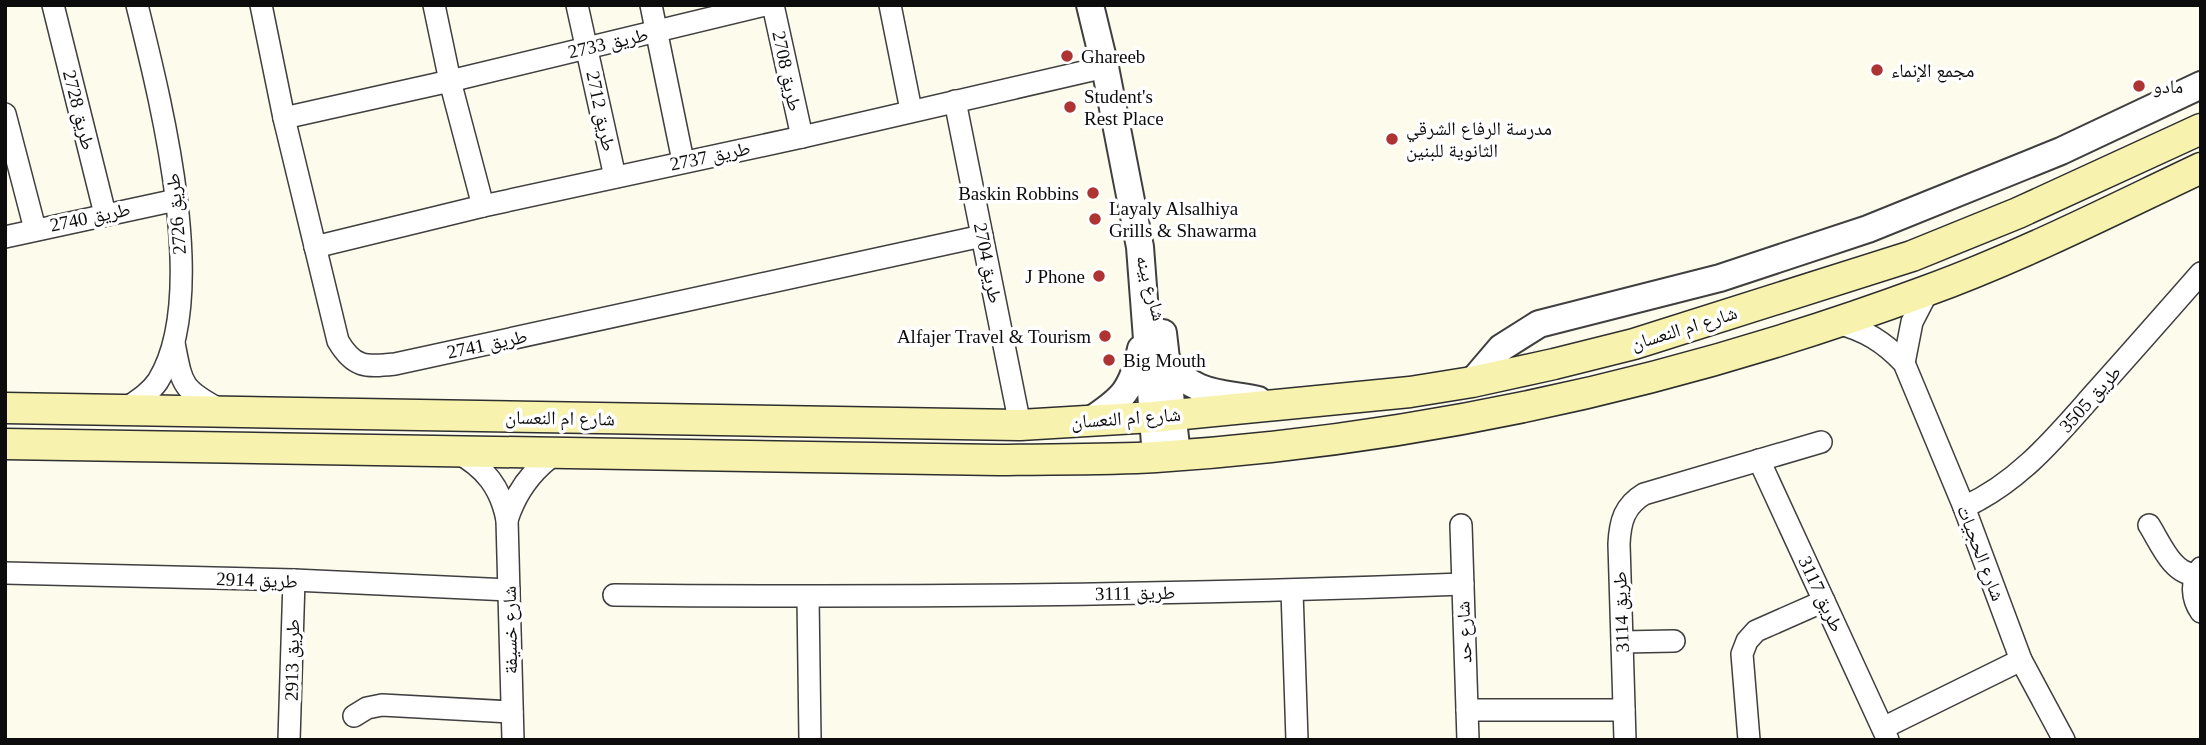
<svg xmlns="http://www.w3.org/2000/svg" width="2206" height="745" viewBox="0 0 2206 745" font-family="'Times New Roman','Noto Naskh Arabic',serif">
	<rect width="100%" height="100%" fill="#fdfbec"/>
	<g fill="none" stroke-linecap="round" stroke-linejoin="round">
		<defs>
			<g id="minor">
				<polyline points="53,5 105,214"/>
				<path d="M261,5L284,118L338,341C354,368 365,367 395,364L982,236"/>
				<polyline points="434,5 450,81 483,206"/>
				<polyline points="577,5 615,177"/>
				<polyline points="651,5 683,161"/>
				<polyline points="773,5 802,137"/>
				<polyline points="890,5 911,110"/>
				<polyline points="955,101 1020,425"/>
				<polyline points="5,114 35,229"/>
				<polyline points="284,118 450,81 765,5"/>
				<polyline points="5,237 176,200"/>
				<polyline points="315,247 483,206 802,137 1105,67"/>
				<path d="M1837,323C1865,330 1884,342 1904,363L1964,507L2021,660L2064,740"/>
				<path d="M174,343C182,384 181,389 219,409"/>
				<polyline points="1904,363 1912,322 1928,291"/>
				<path d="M125,409C137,401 150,393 158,381C211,296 160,98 137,5"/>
				<path d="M456,452C485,467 501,488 507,520L513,740"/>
				<polyline points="1759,460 1888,740"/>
				<path d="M1964,507C2018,483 2055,438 2093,395C2129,355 2165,314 2201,273"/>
				<path d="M507,520C516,492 531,471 555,454"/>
				<polyline points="1461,525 1468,740"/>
				<path d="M2149,525C2160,542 2173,576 2196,574"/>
				<path d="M2201,568C2190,581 2192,599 2201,612"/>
				<polyline points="5,573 294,580 509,590"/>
				<polyline points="1292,591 1297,740"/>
				<path d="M614,595C897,598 1180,595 1463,584"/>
				<polyline points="808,597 810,740"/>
				<polyline points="1622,642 1674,641"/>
				<polyline points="1467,710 1624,710"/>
				<polyline points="354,716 367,708 382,705 512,712"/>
				<polyline points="1883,728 2021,660"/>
				<polyline points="289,740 294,580"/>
				<path d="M1625,740L1619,544C1620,522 1624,506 1644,494L1821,442"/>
				<polyline points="1749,740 1742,654 1747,641 1756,631 1824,601"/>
			</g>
			<g id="tertiary">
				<polyline points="1090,5 1105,67 1140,247 1156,457"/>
				<polyline points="1163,333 1177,455"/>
				<path d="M1167,361C1194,396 1219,392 1258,400"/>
				<polyline points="1472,382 1501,348 1539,324 1720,278 1868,229 2061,151 2201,85"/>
				<path d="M1088,422C1123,399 1132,391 1141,349"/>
			</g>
			<g id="secondary">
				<polyline points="5,408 1020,425 1153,417 1410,392 1472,382 1554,364 1634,344 1912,256 2018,213 2201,129"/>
				<path d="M5,444L999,460C1052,459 1104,460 1156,457C1419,440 1680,382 1926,291C2020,257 2110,211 2201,168"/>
			</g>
		</defs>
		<use href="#minor" stroke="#3f3f3f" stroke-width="24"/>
		<use href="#tertiary" stroke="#3f3f3f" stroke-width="30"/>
		<use href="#secondary" stroke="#2e2e2e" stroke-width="33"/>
		<use href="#minor" stroke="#fff" stroke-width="21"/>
		<use href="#tertiary" stroke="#fff" stroke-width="26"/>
		<use href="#secondary" stroke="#f7f3ae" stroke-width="30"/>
	</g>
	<g fill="#ad3433" stroke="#fff" stroke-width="2.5">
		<circle cx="1067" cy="56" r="7"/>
		<circle cx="1877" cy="70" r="7"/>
		<circle cx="2139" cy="86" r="7"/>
		<circle cx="1070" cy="107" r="7"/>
		<circle cx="1392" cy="139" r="7"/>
		<circle cx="1093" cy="193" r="7"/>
		<circle cx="1095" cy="219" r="7"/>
		<circle cx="1099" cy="276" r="7"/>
		<circle cx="1105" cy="336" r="7"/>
		<circle cx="1109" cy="360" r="7"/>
	</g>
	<g text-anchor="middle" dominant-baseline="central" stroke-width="7" stroke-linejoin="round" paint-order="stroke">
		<g font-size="19" fill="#0c0c0c" stroke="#fff">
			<text transform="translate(608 43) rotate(-13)">طريق 2733</text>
			<text transform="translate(787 71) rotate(78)">طريق 2708</text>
			<text transform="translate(79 110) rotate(76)">طريق 2728</text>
			<text transform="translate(601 111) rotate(78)">طريق 2712</text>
			<text transform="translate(710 156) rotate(-12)">طريق 2737</text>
			<text transform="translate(176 214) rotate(-95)">طريق 2726</text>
			<text transform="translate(90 217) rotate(-12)">طريق 2740</text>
			<text transform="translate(988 263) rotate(79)">طريق 2704</text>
			<text transform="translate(1151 288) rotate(75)">شارع بينه</text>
			<text transform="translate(1684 328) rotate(-17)">شارع ام النعسان</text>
			<text transform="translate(487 344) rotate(-12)">طريق 2741</text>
			<text transform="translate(2090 399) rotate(-48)">طريق 3505</text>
			<text transform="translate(560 418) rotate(1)">شارع ام النعسان</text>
			<text transform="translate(1126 418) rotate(-4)">شارع ام النعسان</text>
			<text transform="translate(1981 553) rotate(69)">شارع الحجيات</text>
			<text transform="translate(257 580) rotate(2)">طريق 2914</text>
			<text transform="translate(1135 593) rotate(-1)">طريق 3111</text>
			<text transform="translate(1821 594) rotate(65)">طريق 3117</text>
			<text transform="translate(1621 612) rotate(-92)">طريق 3114</text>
			<text transform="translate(510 630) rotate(-91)">شارع خسيفة</text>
			<text transform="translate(1464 632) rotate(-92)">شارع حد</text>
			<text transform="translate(292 660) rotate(-89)">طريق 2913</text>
		</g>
		<g font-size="19" fill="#0c0c0c" stroke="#fff" text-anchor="start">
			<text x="1081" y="56">Ghareeb</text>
			<text x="1891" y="70">مجمع الإنماء</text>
			<text x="2153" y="86">مادو</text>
			<text x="1084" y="96">Student's<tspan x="1084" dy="22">Rest Place</tspan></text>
			<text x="1406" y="128">مدرسة الرفاع الشرقي<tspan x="1406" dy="22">الثانوية للبنين</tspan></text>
			<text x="1079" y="193" text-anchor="end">Baskin Robbins</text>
			<text x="1109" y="208">Layaly Alsalhiya<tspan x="1109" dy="22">Grills &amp; Shawarma</tspan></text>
			<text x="1085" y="276" text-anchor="end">J Phone</text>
			<text x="1091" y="336" text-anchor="end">Alfajer Travel &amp; Tourism</text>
			<text x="1123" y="360">Big Mouth</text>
		</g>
	</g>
	<rect width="2206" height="745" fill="none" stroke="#0c0c0c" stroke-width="14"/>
</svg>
